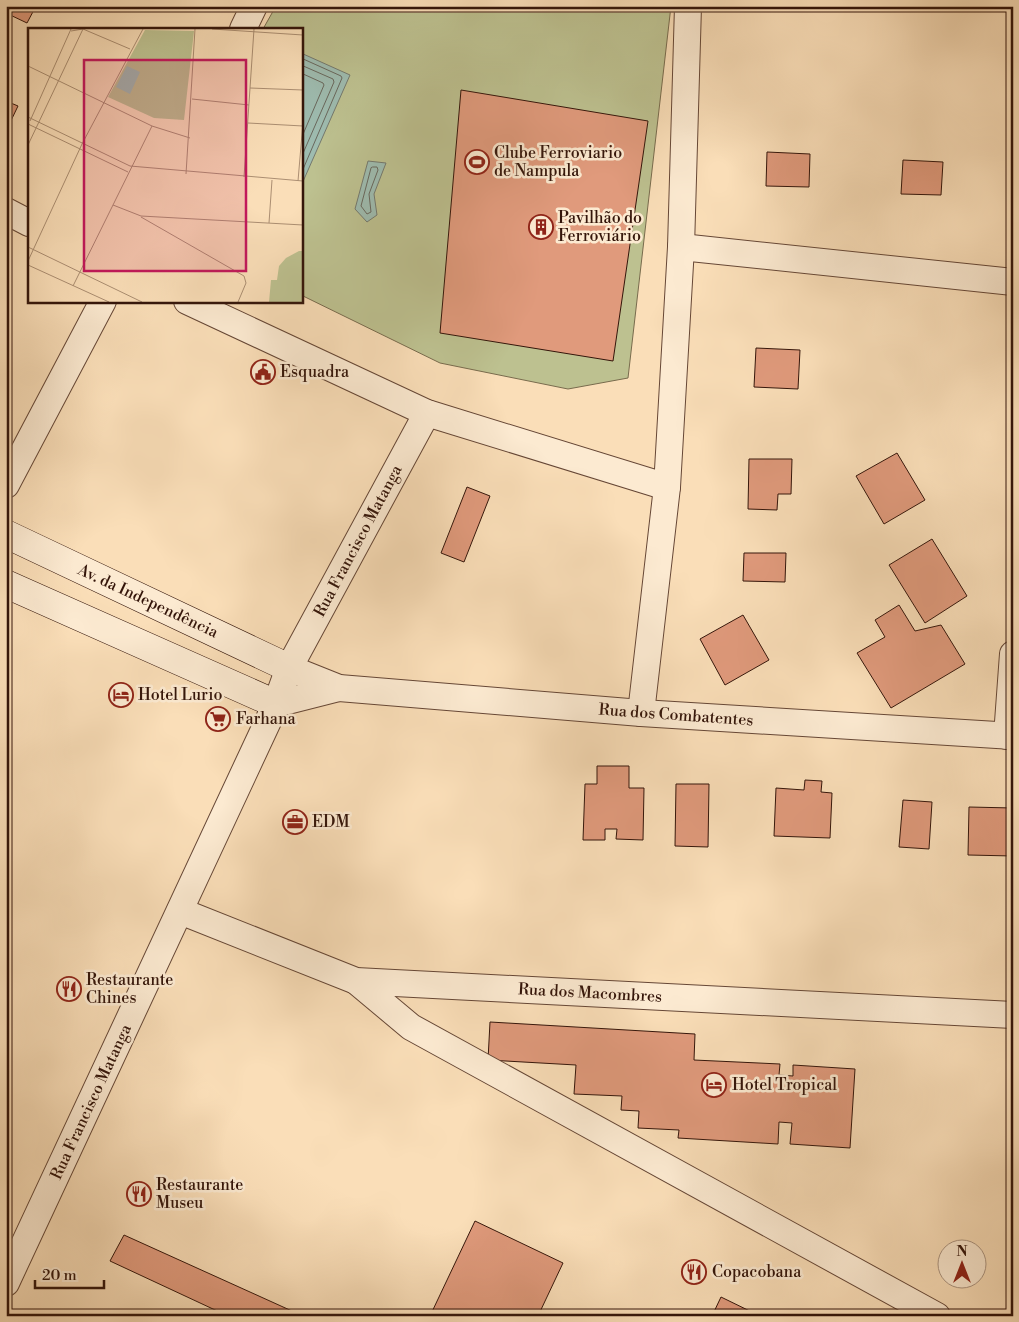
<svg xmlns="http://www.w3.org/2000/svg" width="1019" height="1322" viewBox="0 0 1019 1322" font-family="'Libre Bodoni',serif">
	<rect width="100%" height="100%" fill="#fadeb8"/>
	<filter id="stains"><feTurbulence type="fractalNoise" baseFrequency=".004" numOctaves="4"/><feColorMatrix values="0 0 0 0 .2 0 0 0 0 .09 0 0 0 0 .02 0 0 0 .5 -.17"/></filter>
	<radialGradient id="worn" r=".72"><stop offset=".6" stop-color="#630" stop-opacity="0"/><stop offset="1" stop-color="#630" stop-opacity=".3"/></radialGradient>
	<polygon fill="#bdc190" stroke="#786b4d" points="276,6 671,6 628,378 568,389 440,363 301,295 301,29 263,29"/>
	<g fill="#9ebcb0" stroke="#74796e">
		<polygon points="301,53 350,75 301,186"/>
		<polygon points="368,161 386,163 374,194 377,215 367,222 355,209"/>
	</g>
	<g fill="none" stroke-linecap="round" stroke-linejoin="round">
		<g stroke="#69685d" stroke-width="1">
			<polyline points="301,58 341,76 342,78 301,174"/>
			<polyline points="301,65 333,79 334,82 301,158"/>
			<polyline points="301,73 323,83 324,85 301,139"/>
			<polygon points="373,167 377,167 378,170 369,194 371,212 367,214 361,206 371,168"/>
		</g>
	</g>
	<g fill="#e09a7c" stroke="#34150a">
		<polygon points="6,6 36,6 27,23 6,13"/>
		<polygon points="461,90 648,121 613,361 440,333"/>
		<polygon points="6,101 18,106 6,131"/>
		<polygon points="767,152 810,154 809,187 766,186"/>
		<polygon points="903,160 943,162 941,195 901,194"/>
		<polygon points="756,348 800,350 798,389 754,387"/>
		<polygon points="897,453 925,500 884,524 856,476"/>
		<polygon points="749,459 792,459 791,494 778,494 777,510 748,509"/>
		<polygon points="467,487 490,496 464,562 441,553"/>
		<polygon points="932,539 967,596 925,623 889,565"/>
		<polygon points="744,553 786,553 785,582 743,581"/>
		<polygon points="899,605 915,631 941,625 965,664 891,708 857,653 885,637 875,620"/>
		<polygon points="743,615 769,660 725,685 700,639"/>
		<polygon points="597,766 629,766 629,788 644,788 643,840 616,839 617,829 605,829 605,840 583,840 585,784 597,784"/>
		<polygon points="805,780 822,781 821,792 832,793 830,838 774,836 776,788 804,790"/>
		<polygon points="676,784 709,784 708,847 675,846"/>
		<polygon points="903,800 932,802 929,849 899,847"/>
		<polygon points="969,807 1013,808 1013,856 968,855"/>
		<polygon points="490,1022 695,1034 694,1060 780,1064 779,1075 793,1076 793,1065 855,1069 850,1148 790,1144 792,1123 779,1122 778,1144 678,1138 679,1130 638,1128 639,1111 621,1110 622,1096 574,1094 576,1065 488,1060"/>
		<polygon points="475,1221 563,1263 538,1316 430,1316"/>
		<polygon points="124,1235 303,1316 228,1316 110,1261"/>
		<polygon points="721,1297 760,1316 712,1316"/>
	</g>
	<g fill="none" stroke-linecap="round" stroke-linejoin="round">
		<defs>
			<g id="minor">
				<polyline points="243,29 254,6"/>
				<polyline points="6,211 29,223"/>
				<polyline points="681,247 1013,282"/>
				<polyline points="187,301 427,413 667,487"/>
				<polyline points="6,485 103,301"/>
				<polyline points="289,668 339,688 641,713 1013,736"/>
				<polyline points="276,704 339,688"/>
				<polyline points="641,713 667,487 681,247 688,6"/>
				<polyline points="1007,736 1013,654"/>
				<polyline points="180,911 356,981 1013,1015"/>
				<polyline points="356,981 411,1027 937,1316"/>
				<polyline points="6,1283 276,704 289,668 427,413"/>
			</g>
			<g id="secondary">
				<polyline points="6,534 289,668"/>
				<polyline points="6,584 276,704"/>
			</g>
		</defs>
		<use href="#minor" stroke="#664736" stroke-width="28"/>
		<use href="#secondary" stroke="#34150a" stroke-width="29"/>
		<use href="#minor" stroke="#fcead1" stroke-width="26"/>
		<use href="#secondary" stroke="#fcead1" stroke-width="28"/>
	</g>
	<defs>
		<symbol id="stadium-ring" viewBox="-11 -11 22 22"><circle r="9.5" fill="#fcead1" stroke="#8f2418" stroke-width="1.5"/><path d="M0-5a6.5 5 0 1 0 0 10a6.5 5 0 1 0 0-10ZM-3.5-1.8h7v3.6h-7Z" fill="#8f2418"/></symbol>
		<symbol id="building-ring" viewBox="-11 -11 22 22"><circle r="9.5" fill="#fcead1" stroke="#8f2418" stroke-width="1.5"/><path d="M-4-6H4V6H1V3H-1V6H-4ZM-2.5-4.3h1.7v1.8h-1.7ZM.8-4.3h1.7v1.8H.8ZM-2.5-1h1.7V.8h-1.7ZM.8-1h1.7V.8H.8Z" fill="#8f2418"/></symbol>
		<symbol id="civic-ring" viewBox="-11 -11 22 22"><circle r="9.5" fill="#fcead1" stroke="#8f2418" stroke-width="1.5"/><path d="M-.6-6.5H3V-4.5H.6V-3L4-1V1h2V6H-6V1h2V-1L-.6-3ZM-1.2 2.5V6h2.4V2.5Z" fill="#8f2418"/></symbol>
		<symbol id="hotel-ring" viewBox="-11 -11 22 22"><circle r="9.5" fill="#fcead1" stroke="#8f2418" stroke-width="1.5"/><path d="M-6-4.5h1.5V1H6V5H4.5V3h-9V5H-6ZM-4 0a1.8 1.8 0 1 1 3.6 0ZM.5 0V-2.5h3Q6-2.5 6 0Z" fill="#8f2418"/></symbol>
		<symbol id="supermarket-ring" viewBox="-11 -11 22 22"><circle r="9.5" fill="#fcead1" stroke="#8f2418" stroke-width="1.5"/><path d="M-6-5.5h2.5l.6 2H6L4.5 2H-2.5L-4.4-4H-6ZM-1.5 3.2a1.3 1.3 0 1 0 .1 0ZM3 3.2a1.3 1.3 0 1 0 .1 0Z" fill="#8f2418"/></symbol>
		<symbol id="office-ring" viewBox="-11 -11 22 22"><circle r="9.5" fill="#fcead1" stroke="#8f2418" stroke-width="1.5"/><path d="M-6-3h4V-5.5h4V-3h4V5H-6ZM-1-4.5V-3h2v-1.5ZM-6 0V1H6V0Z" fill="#8f2418"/></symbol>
		<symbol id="restaurant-ring" viewBox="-11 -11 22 22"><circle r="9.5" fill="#fcead1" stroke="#8f2418" stroke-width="1.5"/><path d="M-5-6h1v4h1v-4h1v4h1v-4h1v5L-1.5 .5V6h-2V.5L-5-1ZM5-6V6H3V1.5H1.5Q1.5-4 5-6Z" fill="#8f2418"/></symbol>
	</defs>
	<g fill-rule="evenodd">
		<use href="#stadium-ring" x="463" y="148" width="28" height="28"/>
		<use href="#building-ring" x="527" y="213" width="28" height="28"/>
		<use href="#civic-ring" x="249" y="358" width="28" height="28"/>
		<use href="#hotel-ring" x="107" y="681" width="28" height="28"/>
		<use href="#supermarket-ring" x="204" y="705" width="28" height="28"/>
		<use href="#office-ring" x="281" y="808" width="28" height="28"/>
		<use href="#restaurant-ring" x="55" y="975" width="28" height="28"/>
		<use href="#hotel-ring" x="700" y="1071" width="28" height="28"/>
		<use href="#restaurant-ring" x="125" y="1180" width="28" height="28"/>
		<use href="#restaurant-ring" x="680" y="1258" width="28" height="28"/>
	</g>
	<g text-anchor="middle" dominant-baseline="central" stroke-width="5" stroke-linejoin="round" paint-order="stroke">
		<g font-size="16" fill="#34150a" stroke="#fcead1" text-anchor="start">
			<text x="494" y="153">Clube Ferroviario<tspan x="494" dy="18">de Nampula</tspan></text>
			<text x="558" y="218">Pavilhão do<tspan x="558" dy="18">Ferroviário</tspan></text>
			<text x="280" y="372">Esquadra</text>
			<text x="138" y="695">Hotel Lurio</text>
			<text x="236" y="719">Farhana</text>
			<text x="312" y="822">EDM</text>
			<text x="86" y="980">Restaurante<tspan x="86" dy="18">Chines</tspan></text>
			<text x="732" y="1085">Hotel Tropical</text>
			<text x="156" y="1185">Restaurante<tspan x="156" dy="18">Museu</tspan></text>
			<text x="712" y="1272">Copacobana</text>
		</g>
		<g font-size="16" fill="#34150a" stroke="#fcead1">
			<text transform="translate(358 541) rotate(-62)">Rua Francisco Matanga</text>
			<text transform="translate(148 601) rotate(25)">Av. da Independência</text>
			<text transform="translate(676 715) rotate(4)">Rua dos Combatentes</text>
			<text transform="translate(590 993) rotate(3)">Rua dos Macombres</text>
			<text transform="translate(91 1102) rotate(-65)">Rua Francisco Matanga</text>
		</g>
	</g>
	<g transform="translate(28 28)">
		<rect width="275" height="275" fill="#fadeb8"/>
		<path d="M117,2L166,3L156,92L126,90L80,69ZM271,223H275V274H241L243,252H249L251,238L258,230Z" fill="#bdc190"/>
		<path d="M99,38L112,44L102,66L88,59Z" fill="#9ebcb0"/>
		<path fill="none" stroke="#ab8e72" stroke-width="1" d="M184,1L275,7M43,3L55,1L102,21M0,38L124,98L162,110M222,60L275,62M164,71L221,77M0,89L102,138M2,93L43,1M220,95L275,98M0,96L100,144M0,117L55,1M102,138L275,153M158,146L167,1M216,149L226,1M270,153L275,94M85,177L113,188L275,197M113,189L216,248L218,255L210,274M241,195L244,152M0,219L114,274M0,233L54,116L115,1M0,237L81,274M45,258L124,98"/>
		<path fill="#c2185b" fill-opacity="0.15" stroke="#c2185b" stroke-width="2.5" d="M56,32H218V243H56Z"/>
		<rect width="275" height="275" fill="none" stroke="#34150a" stroke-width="2.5"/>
	</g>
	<rect width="1019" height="1322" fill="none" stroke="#fadeb8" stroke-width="25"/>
	<rect x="8" y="8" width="1004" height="1307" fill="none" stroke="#34150a" stroke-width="2.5"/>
	<rect x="12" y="12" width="994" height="1297" fill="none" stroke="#34150a"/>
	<g transform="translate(962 1264)"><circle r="24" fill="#fcead1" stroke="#ac9581"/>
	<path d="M0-4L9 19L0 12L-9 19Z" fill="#8f2418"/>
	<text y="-8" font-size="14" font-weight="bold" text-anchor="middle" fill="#34150a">N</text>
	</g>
	<path d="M35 1280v8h69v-8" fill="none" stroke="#34150a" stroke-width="2.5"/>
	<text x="42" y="1280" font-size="15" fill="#34150a" stroke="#fcead1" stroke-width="4" paint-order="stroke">20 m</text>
	<rect width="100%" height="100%" filter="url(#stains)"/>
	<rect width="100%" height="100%" fill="url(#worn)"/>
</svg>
